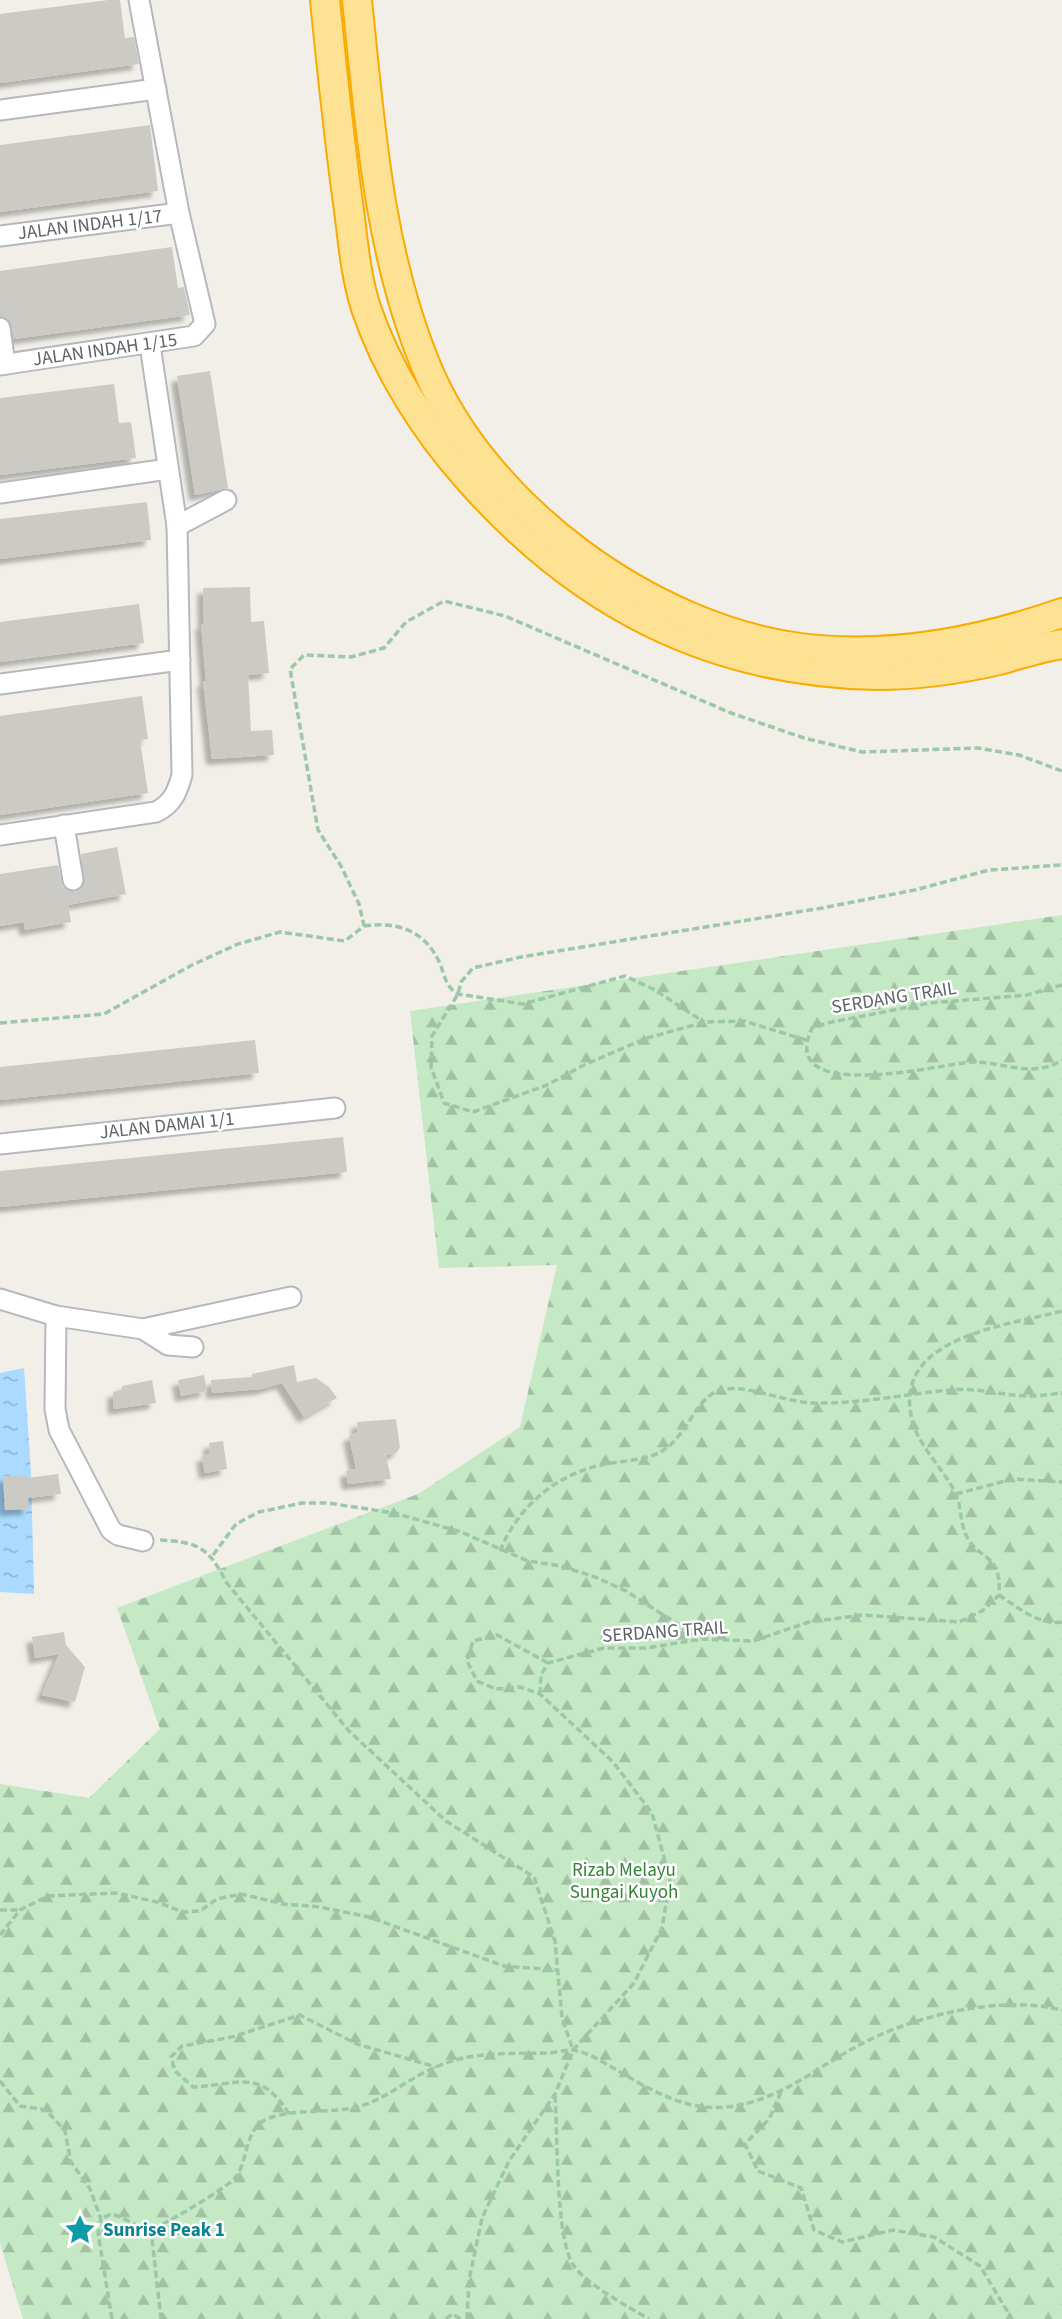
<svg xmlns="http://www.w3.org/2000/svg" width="1062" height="2319" viewBox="0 0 1062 2319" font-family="'Source Sans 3',sans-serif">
	<defs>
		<pattern id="forest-firs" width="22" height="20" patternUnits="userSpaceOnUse" patternTransform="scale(1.75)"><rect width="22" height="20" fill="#c5e8c5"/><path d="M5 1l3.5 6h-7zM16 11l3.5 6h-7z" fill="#a3c0a4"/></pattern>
		<pattern id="water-ripples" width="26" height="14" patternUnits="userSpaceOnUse" patternTransform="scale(1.75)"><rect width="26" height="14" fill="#aadaff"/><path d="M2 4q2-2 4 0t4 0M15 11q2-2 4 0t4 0" fill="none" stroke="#8eb4d2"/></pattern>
		<filter id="shadow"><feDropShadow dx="-6" dy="6" stdDeviation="2" flood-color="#0004"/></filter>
	</defs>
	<rect width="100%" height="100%" fill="#f1efe8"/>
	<polygon fill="url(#forest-firs)" points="1062,915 1062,2319 23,2319 0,2243 0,1784 89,1798 160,1729 117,1608 418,1494 520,1427 557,1265 439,1268 410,1011"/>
	<polygon fill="url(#water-ripples)" points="24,1368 31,1474 34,1594 0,1592 0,1373"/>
	<g fill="#cccac5" filter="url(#shadow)">
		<polygon points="108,0 120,0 125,38 134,37 139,64 0,83 0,14"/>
		<polygon points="150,125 158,191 0,212 0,145"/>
		<polygon points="172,247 178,288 184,287 190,315 14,339 10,321 0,316 0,271"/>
		<polygon points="210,371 228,488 195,495 177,376"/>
		<polygon points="114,384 119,423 131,422 136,458 0,475 0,398"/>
		<polygon points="147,502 151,540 0,559 0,519"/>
		<polygon points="250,587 251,622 264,621 269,673 248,675 251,731 272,730 274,755 212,759 203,681 206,681 201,624 204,624 203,588"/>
		<polygon points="139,604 144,643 0,662 0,622"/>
		<polygon points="142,696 148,739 140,740 148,793 0,815 0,716"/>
		<polygon points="117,847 126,894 68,905 71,922 25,930 24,922 0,926 0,874 58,865 63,887 76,892 85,884 81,854"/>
		<polygon points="255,1040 259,1073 0,1100 0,1067"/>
		<polygon points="343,1137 347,1172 0,1207 0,1171"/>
		<polygon points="294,1365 297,1382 316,1378 329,1387 337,1398 304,1417 282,1383 261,1389 212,1393 211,1380 252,1377 252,1374"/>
		<polygon points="204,1375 207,1391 181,1396 178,1380"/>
		<polygon points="152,1380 156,1403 114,1409 113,1392 122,1390 122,1386"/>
		<polygon points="396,1419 400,1448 396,1453 386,1455 391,1479 348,1484 346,1471 356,1469 349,1436 358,1432 357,1422"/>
		<polygon points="223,1441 227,1469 205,1473 202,1457 210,1453 209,1443"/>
		<polygon points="58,1474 61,1494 28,1498 29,1509 5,1510 3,1476 27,1475 27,1478"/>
		<polygon points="64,1632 66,1645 85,1667 75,1702 42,1695 59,1654 35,1658 32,1637"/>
	</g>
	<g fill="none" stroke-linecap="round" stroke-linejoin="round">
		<defs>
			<g id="minor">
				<polyline points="0,110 156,89"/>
				<polyline points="0,236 179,213"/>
				<polyline points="0,328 5,364"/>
				<polyline points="0,365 194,336 205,324 179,213 139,0"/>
				<polyline points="0,493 168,469"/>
				<polyline points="177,526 226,500"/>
				<polyline points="0,684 180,660"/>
				<polyline points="64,825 73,880"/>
				<path d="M0,835L156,812C172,804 177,793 182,775L177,526L150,345"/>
				<polyline points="0,1144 335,1108"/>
				<polyline points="0,1299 56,1316 143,1329 168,1345 193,1347"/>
				<polyline points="56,1316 55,1409 59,1430 111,1530 118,1535 143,1541"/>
				<polyline points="143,1329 291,1297"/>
			</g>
			<g id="highway">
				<path d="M325,0C332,70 339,140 349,210C353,242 356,277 366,308C387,370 425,430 468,478C578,603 709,672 877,675C918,675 960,669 999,660C1020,654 1041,647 1062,644"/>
				<path d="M357,0C370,124 378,250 426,366C484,507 650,628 800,648C888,659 979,642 1062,613"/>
			</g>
		</defs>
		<use href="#minor" stroke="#b5b8bc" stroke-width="23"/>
		<use href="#highway" stroke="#f9ab00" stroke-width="32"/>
		<g stroke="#9cc7a9" stroke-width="3.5" stroke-dasharray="7 3.5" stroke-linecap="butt">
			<path d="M364,926C400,921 427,932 441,966C445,978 447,988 458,994L523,1004L625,976L653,989L704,1022"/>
			<path d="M1062,985L1027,995L930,1003L827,1023L812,1028C775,1107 944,1063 973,1062C1005,1062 1032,1079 1062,1060"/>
			<polyline points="0,1023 104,1014 192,965 238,944 280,932 345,941 364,926 359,904 341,866 318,830 290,669 304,655 351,657 384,648 406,622 444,601 505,616 731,713 804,738 862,752 978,748 1019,755 1062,771"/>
			<polyline points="806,1040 744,1021 705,1022 647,1038 584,1065 547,1085 473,1112 444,1103 431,1067 432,1036 458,994 461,982 473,968 521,957 822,908 915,890 989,870 1062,865"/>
			<polyline points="956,1494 1013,1479 1062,1482"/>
			<path d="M160,1540C199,1542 209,1548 226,1582L349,1731L446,1821L534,1877L555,1941L562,2018L573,2050"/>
			<path d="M500,1551C517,1508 555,1475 601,1465C621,1460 643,1462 662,1451C687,1437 695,1398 720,1390C744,1383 787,1403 814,1403C861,1404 905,1394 951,1390C977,1387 1004,1396 1030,1396C1041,1396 1052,1394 1062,1393"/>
			<polyline points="213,1555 236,1524 259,1512 302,1503 328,1503 394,1513 461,1532 528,1561 561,1566 595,1577 626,1591 701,1639"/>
			<path d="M999,1595C1017,1607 1040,1626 1062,1622"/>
			<path d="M540,1694L541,1675L548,1663L604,1648H646L702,1639L753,1641L809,1622L863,1615L959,1622L982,1611L999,1595C1002,1550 978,1563 965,1533C960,1520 961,1504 955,1492C943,1469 920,1447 913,1423C888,1338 1004,1326 1062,1311"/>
			<polyline points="0,1910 20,1910"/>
			<polyline points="0,1935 20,1910 48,1896 116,1893 157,1902 183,1912 200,1911 217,1899 241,1894 283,1904 320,1907 369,1917 504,1966 558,1970"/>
			<polyline points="0,2081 20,2106 46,2110 65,2131 71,2162 90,2189 101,2219"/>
			<polyline points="781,2092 769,2119 745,2144 758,2171 801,2188 814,2230 842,2242 893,2230 934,2237 980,2266 1012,2319"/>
			<path d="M555,2096C558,2134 555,2239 574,2266C587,2285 629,2307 649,2319"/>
			<path d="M289,2114C260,2067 238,2085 193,2087L175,2071L171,2057L182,2046L232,2037L300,2015L357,2044L436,2067"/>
			<polyline points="151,2229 161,2319"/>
			<path d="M112,2319L98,2233L101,2219L111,2214C125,2217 136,2228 150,2229C157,2230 228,2187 235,2178C249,2161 244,2128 267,2119C295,2107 331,2115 361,2106C389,2097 409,2078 436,2067C471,2051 508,2054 546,2053C554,2053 563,2050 572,2050C589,2052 606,2064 620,2072C661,2096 697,2116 744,2104C786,2094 816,2069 852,2049C908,2017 998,1994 1062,2010"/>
			<polyline points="446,2319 452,2314 461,2319"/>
			<polyline points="467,2319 469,2280 482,2218 509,2161 555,2094 573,2050 634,1983 662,1928 670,1880 652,1813 613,1762 540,1694 520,1687 496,1689 477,1681 467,1661 473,1641 497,1635 548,1663"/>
		</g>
		<use href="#minor" stroke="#fff" stroke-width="19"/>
		<use href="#highway" stroke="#fde293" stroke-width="28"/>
	</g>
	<defs>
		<symbol id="sight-bare" viewBox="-9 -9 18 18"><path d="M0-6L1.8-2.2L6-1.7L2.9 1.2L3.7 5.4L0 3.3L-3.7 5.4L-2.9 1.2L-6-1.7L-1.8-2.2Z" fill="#0f9aa8" stroke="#fff" stroke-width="2.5" paint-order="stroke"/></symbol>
	</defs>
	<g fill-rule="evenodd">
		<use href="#sight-bare" x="58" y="2208" width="44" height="44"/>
	</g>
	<g text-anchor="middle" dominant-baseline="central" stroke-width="5" stroke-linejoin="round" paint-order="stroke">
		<g font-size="19" fill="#5f6368" stroke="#fff">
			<text transform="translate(90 225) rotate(-7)">JALAN INDAH 1/17</text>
			<text transform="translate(105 350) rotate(-8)">JALAN INDAH 1/15</text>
			<text transform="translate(894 998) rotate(-9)">SERDANG TRAIL</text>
			<text transform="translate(167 1126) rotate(-6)">JALAN DAMAI 1/1</text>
			<text transform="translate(665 1632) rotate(-4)">SERDANG TRAIL</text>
		</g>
		<g font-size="19" fill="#348238" stroke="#fff">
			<text x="624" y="1870">Rizab Melayu<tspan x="624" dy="22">Sungai Kuyoh</tspan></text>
		</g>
		<g font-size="19" font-weight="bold" fill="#0d838f" stroke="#fff" text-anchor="start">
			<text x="103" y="2230">Sunrise Peak 1</text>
		</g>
	</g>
</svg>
